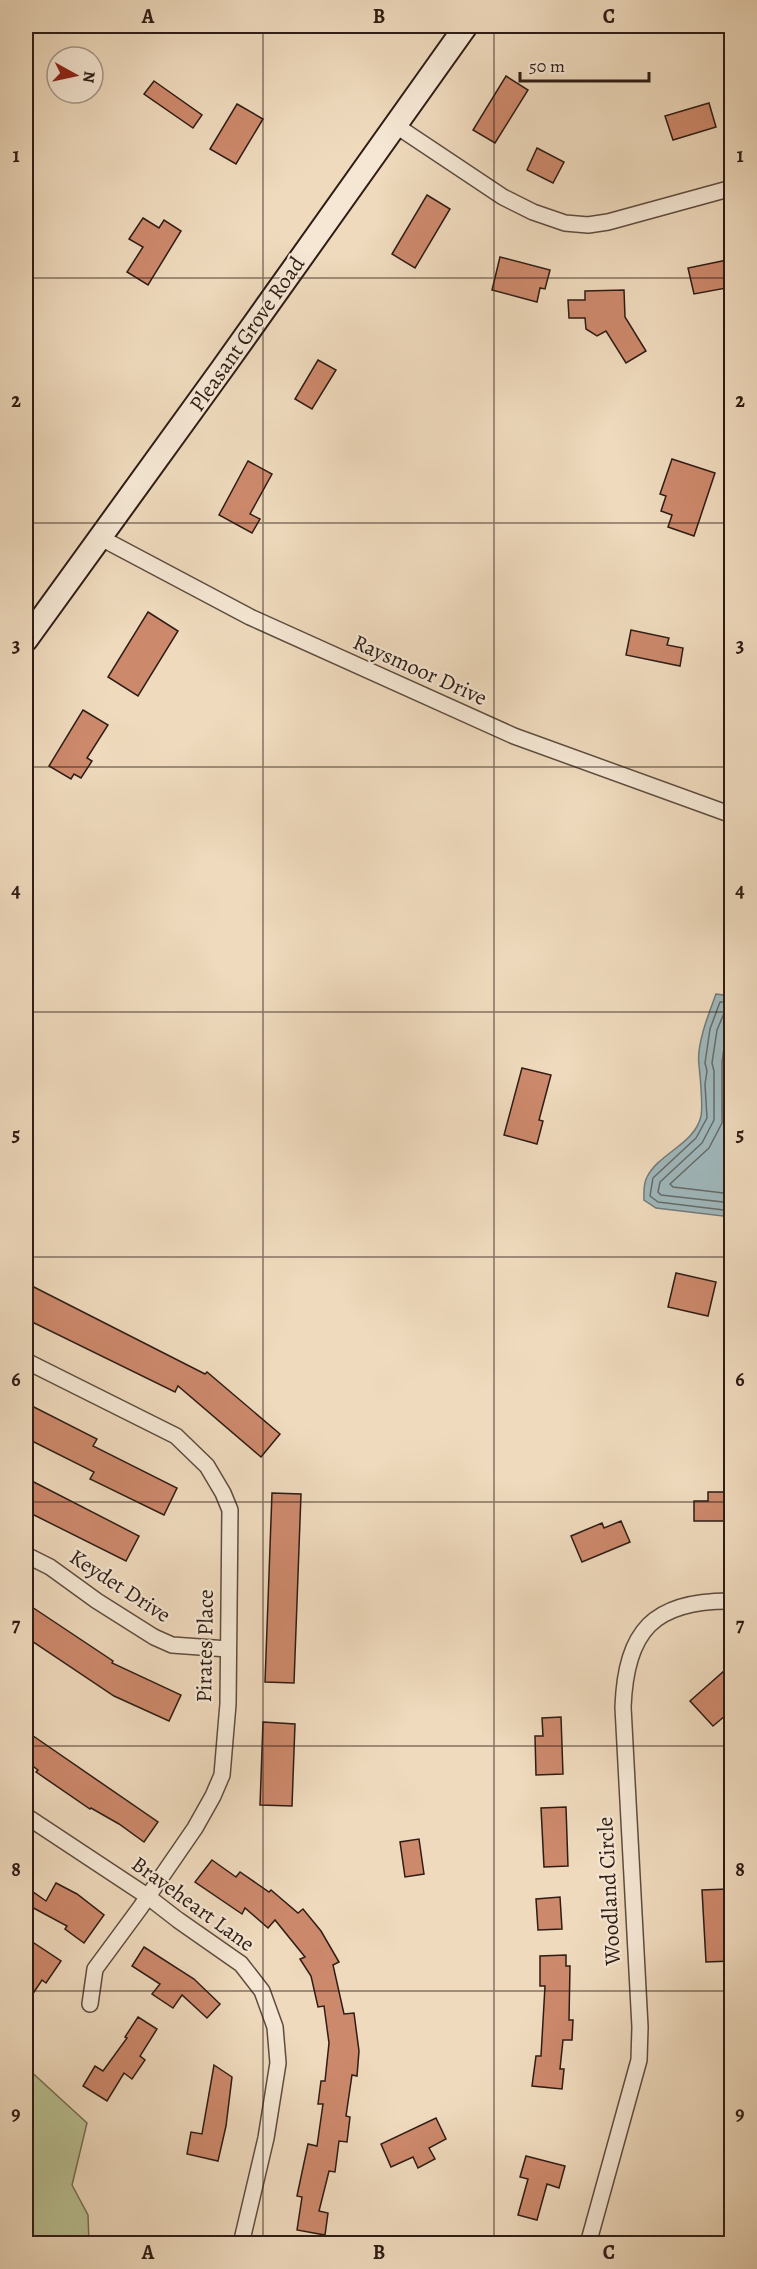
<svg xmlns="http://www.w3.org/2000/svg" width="757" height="2269" viewBox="0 0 757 2269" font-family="Alegreya,serif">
	<rect width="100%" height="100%" fill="#efdabd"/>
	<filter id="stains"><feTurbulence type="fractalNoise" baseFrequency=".00333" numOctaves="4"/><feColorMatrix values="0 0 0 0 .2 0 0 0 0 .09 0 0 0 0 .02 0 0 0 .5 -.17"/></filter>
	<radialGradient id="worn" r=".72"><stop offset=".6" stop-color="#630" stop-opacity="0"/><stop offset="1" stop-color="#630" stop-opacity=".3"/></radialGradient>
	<polygon fill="#b9c092" stroke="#746e54" stroke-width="1.5" points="26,2067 87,2123 72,2185 88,2215 89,2243 26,2243"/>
	<path fill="#9fb8bc" stroke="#727a79" stroke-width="1.5" d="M716,994L731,996V1217L656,1208L644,1200C644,1193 643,1184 647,1177C659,1153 695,1144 701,1116C703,1106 700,1075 699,1065C696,1045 709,1013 716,994Z"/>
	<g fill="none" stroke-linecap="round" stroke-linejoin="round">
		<g stroke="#666a68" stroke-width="1.5">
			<polyline points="732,1002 720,1002 710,1029 705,1063 707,1071 705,1084 707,1118 696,1138 653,1178 650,1196 658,1202 732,1211"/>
			<polyline points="732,1009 725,1011 717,1030 712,1063 714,1071 714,1120 702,1143 660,1182 658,1192 661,1195 732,1203"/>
			<polyline points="732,1019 726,1033 722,1062 722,1123 709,1148 670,1184 673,1187 732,1194"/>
		</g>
	</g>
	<g fill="#cd896c" stroke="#2e1c15" stroke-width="1.5">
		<polygon points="506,76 528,90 495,143 473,130"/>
		<polygon points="154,81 202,115 193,128 144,94"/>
		<polygon points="709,103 716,127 673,140 665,116"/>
		<polygon points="237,104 263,119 236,164 210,149"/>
		<polygon points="537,148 564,162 553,183 527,170"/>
		<polygon points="427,195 450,209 415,268 392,254"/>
		<polygon points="143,218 159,228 164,220 181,231 148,285 127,272 143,247 129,239"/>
		<polygon points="500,257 550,270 545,289 540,288 537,302 492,290"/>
		<polygon points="732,259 732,287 694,294 688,268"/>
		<polygon points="624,290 625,317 646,351 626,363 606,331 597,336 586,329 585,318 569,318 568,300 585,300 585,291"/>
		<polygon points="318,360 336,370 312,409 295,399"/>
		<polygon points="672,459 715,473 694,536 668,527 672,515 661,511 666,496 660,494"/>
		<polygon points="248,461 272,474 250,514 260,519 252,533 219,515"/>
		<polygon points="148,612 178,631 138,696 108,677"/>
		<polygon points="631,630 669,638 667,645 683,648 680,666 626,655"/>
		<polygon points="83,710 108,725 87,758 92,761 81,778 74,774 71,779 49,766"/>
		<polygon points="522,1068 551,1075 539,1120 543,1121 537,1144 504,1135"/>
		<polygon points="676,1273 716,1282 708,1316 668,1307"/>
		<polygon points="26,1283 205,1374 207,1372 280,1434 261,1457 178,1386 175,1392 26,1319"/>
		<polygon points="26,1403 97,1439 93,1446 177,1488 164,1515 90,1479 94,1472 26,1438"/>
		<polygon points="26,1478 139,1536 126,1561 26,1511"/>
		<polygon points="708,1492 732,1492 732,1521 694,1521 694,1501 708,1501"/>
		<polygon points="272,1493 301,1494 294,1683 265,1682"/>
		<polygon points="621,1521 630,1542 582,1562 571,1536 602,1523 604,1528"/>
		<polygon points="32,1607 113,1661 112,1663 181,1695 169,1721 114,1696 26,1637 26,1618"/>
		<polygon points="732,1664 732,1710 713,1726 690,1701"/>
		<polygon points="561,1717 563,1774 536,1775 535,1736 543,1736 542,1718"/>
		<polygon points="263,1722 295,1724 292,1806 260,1805"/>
		<polygon points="26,1731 158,1822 144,1842 119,1824 91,1808 90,1809 36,1772 38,1770 26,1761"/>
		<polygon points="566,1807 568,1866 544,1867 541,1808"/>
		<polygon points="419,1839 424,1874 405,1877 400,1842"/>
		<polygon points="212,1860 236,1877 240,1872 269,1892 271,1890 298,1913 303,1909 321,1931 339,1962 333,1965 344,2014 354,2013 359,2051 357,2076 352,2075 346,2116 350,2117 347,2142 339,2141 335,2172 329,2171 319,2211 328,2213 325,2235 297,2230 302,2197 297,2196 308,2144 317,2146 323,2104 318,2104 321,2081 325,2081 329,2043 324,2006 318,2007 311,1976 300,1959 305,1957 275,1920 268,1928 245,1908 242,1914 195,1882"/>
		<polygon points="56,1883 77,1894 104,1915 84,1943 65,1929 67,1926 26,1904 26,1887 46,1901"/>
		<polygon points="728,1889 732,1961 706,1962 702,1890"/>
		<polygon points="560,1897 562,1929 538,1930 536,1899"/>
		<polygon points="34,1943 61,1961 46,1983 42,1980 26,2004 26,1955"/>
		<polygon points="144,1947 194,1979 220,2004 207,2018 182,1995 173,2008 152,1994 160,1984 132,1966"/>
		<polygon points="566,1955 566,1966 570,1966 569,2020 573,2020 572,2040 563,2040 560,2069 564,2069 562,2089 532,2086 536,2056 541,2056 545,1986 540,1986 540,1956"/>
		<polygon points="138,2017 157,2029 140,2056 145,2060 132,2079 124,2073 107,2101 83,2086 95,2066 103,2071 127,2038 125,2037"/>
		<polygon points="214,2065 232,2077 226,2126 218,2161 187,2154 191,2132 202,2134"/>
		<polygon points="436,2118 446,2139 429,2148 435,2159 418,2168 413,2157 391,2167 381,2144"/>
		<polygon points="526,2156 565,2166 559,2188 547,2184 537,2220 518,2215 528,2179 520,2177"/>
	</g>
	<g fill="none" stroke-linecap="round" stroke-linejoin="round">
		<defs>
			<g id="street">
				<polyline points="395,125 503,197 533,212 565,223 588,225 608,222 732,188"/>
				<polyline points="101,538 250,617 514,736 732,815"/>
				<polyline points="26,1361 176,1436 207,1466 223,1493 230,1510 228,1704 222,1775 213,1796 195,1828 140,1908 95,1969 90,2004"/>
				<polyline points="26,1555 50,1567 97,1601 154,1637 172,1645 228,1649"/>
				<polyline points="26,1816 147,1896 178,1920 241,1964 262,1991 275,2027 278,2063 266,2138 241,2244"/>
				<path d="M588,2244L639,2060L640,2027L623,1707C626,1631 653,1600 732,1601"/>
			</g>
			<polyline id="secondary" points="26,640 222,369 466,26"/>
		</defs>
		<use href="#street" stroke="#5e4c3f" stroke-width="18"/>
		<use href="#secondary" stroke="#2e1c15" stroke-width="26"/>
		<use href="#street" stroke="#f5e7d4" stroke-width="15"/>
		<use href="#secondary" stroke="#f5e7d4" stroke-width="22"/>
	</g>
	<path fill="none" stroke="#2e1c15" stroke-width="1.5" stroke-opacity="0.55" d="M263,26V2244M494,26V2244M26,278H732M26,523H732M26,767H732M26,1012H732M26,1257H732M26,1502H732M26,1746H732M26,1991H732"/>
	<g text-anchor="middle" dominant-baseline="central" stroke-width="4.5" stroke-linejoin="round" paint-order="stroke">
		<g font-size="22" fill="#2e1c15" stroke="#f5e7d4">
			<text transform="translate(247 334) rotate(-55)">Pleasant Grove Road</text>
			<text transform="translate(420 670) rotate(24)">Raysmoor Drive</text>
			<text transform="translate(120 1586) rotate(33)">Keydet Drive</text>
			<text transform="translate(205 1646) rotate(-89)">Pirates Place</text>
			<text transform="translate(609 1891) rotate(-93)">Woodland Circle</text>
			<text transform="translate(193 1904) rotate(36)">Braveheart Lane</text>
		</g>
	</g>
	<rect width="757" height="2269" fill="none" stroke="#efdabd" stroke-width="66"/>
	<g transform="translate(75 75) rotate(98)"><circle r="28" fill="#f5e7d4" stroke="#a59688" stroke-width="1.5"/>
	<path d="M0-4.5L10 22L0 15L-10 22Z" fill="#8f2418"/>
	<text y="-9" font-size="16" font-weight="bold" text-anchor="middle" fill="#2e1c15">N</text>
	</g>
	<path d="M520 72v9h129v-9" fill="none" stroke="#2e1c15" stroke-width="3"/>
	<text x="529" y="72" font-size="18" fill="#2e1c15" stroke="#f5e7d4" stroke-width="4.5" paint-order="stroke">50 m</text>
	<rect x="33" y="33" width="691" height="2203" fill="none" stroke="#2e1c15" stroke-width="2"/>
	<g font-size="20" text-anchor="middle" font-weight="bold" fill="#2e1c15">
		<text x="148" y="23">A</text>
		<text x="379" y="23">B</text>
		<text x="609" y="23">C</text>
		<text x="16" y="162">1</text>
		<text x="740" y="162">1</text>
		<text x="16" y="407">2</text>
		<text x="740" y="407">2</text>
		<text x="16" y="652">3</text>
		<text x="740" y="652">3</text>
		<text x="16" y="897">4</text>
		<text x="740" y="897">4</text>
		<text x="16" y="1141">5</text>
		<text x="740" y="1141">5</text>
		<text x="16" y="1386">6</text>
		<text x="740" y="1386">6</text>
		<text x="16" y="1631">7</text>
		<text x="740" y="1631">7</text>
		<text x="16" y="1876">8</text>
		<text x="740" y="1876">8</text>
		<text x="16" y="2120">9</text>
		<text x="740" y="2120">9</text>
		<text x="148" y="2259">A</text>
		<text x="379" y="2259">B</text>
		<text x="609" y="2259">C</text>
	</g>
	<rect width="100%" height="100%" filter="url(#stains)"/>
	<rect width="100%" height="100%" fill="url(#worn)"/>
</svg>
